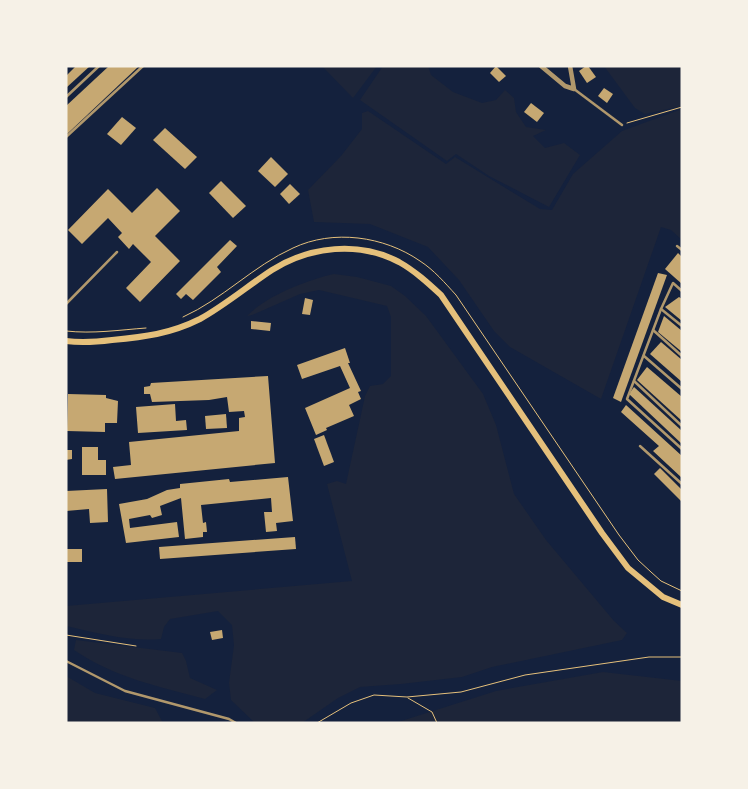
<svg xmlns="http://www.w3.org/2000/svg" width="748" height="789" viewBox="0 0 748 789" font-family="'Source Sans 3',sans-serif">
	<rect width="100%" height="100%" fill="#14213d"/>
	<g fill="#1d2539">
		<polygon points="322,66 377,66 353,98"/>
		<polygon points="383,66 428,66 431,75 453,92 482,103 496,100 505,90 514,98 516,112 526,127 546,130 533,136 545,148 564,143 580,155 549,207 489,176 456,154 447,161 360,100"/>
		<polygon points="604,66 682,66 682,106 645,114 635,108"/>
		<polygon points="682,109 682,240 671,230 661,227 601,399 510,347 494,331 459,280 428,247 370,224 314,222 308,190 341,156 362,129 362,113 368,111 446,164 455,157 540,209 552,210 573,174 622,131"/>
		<path d="M334,274L357,277L391,286L405,296L426,316L483,394L496,425L514,494L546,540L614,621L627,633L622,640L492,667L462,677L401,684L360,687L338,698L302,723H255L231,700L229,683L234,645L232,625L218,611L170,619L164,627L161,639C130,642 97,633 66,626V606L352,581L327,484L337,481L346,484L365,396L370,386L383,384L391,376V317L387,306L319,290L300,294L252,315L247,316C266,296 307,280 334,274Z"/>
		<path d="M76,640L182,653L186,661L190,678L217,690L205,699C160,687 113,677 74,650Z"/>
		<polygon points="603,672 682,681 682,723 395,723 496,691"/>
		<polygon points="66,676 95,693 155,708 163,723 66,723"/>
	</g>
	<g fill="#c6a872">
		<polygon points="76,66 90,66 66,88 66,76"/>
		<polygon points="109,66 139,66 66,135 66,106"/>
		<polygon points="496,66 506,76 499,82 490,73"/>
		<polygon points="586,66 588,66 596,77 587,83 579,71"/>
		<polygon points="604,88 613,94 607,103 598,96"/>
		<polygon points="531,103 544,113 537,122 524,112"/>
		<polygon points="122,117 136,128 121,145 107,134"/>
		<polygon points="165,128 197,157 185,169 153,140"/>
		<polygon points="271,157 288,174 275,187 258,171"/>
		<polygon points="221,181 246,206 233,218 209,193"/>
		<polygon points="290,184 300,194 289,204 280,194"/>
		<polygon points="157,188 180,211 155,236 180,261 140,302 126,288 151,262 133,244 129,249 118,237 122,233 108,218 82,244 68,230 108,189 132,213"/>
		<polygon points="230,240 237,246 217,267 221,272 193,300 186,294 181,299 176,294"/>
		<polygon points="678,253 682,257 682,284 665,269"/>
		<polygon points="658,273 667,275 621,402 613,398"/>
		<polygon points="679,297 682,299 682,321 665,307"/>
		<polygon points="305,298 313,300 310,315 302,314"/>
		<polygon points="664,316 682,331 682,352 658,332"/>
		<polygon points="251,321 271,323 270,331 251,329"/>
		<polygon points="661,342 682,360 682,382 650,354"/>
		<polygon points="345,348 350,363 348,363 361,391 358,392 361,399 349,405 354,416 326,428 327,430 316,435 305,408 350,388 340,366 302,379 297,365"/>
		<polygon points="647,367 682,397 682,421 637,380"/>
		<polygon points="268,376 275,463 115,479 113,467 131,465 129,442 239,431 239,418 245,417 244,411 229,412 227,397 209,400 152,402 150,394 144,394 144,387 150,386 151,383"/>
		<polygon points="634,387 682,431 682,444 629,394"/>
		<polygon points="68,394 106,395 106,398 118,401 117,423 105,423 105,432 67,431"/>
		<polygon points="175,404 176,421 186,420 187,430 138,433 136,407"/>
		<polygon points="626,405 682,456 682,478 653,451 659,446 621,412"/>
		<polygon points="226,414 227,428 206,429 205,416"/>
		<polygon points="324,435 334,462 324,466 314,439"/>
		<polygon points="82,447 98,447 98,460 106,460 106,475 82,475"/>
		<polygon points="66,450 72,450 72,459 66,460"/>
		<polygon points="660,468 682,490 682,502 654,474"/>
		<polygon points="288,477 293,521 276,523 277,531 266,532 264,512 272,512 271,498 201,505 203,523 206,522 207,532 203,532 203,537 185,539 181,498 160,506 162,515 152,518 150,515 129,519 130,528 177,522 179,537 126,543 119,504 147,499 167,490 180,488 180,484 229,479 230,482"/>
		<polygon points="107,489 108,522 90,523 89,509 66,511 66,491"/>
		<polygon points="295,537 296,549 160,559 159,547"/>
		<rect x="66" y="549" width="16" height="13"/>
		<polygon points="222,630 223,638 212,640 210,632"/>
	</g>
	<g fill="none" stroke-linecap="round" stroke-linejoin="round">
		<g stroke="#e5c07b" stroke-width="1">
			<polyline points="627,123 682,107"/>
			<path d="M183,317C223,299 253,266 293,248C333,229 384,236 420,261C434,270 445,283 456,295L619,535L638,560L651,572L661,581L682,591"/>
			<path d="M66,331C93,334 119,330 146,328"/>
			<polyline points="66,635 136,646"/>
			<polyline points="408,698 432,712 437,723"/>
			<polyline points="317,723 351,703 374,695 407,697 461,692 525,675 649,657 682,657"/>
		</g>
		<g stroke="#b1986c" stroke-width="2.5">
			<polyline points="574,89 622,125"/>
			<polyline points="66,97 99,66"/>
			<polyline points="66,137 143,66"/>
			<polyline points="677,246 682,250"/>
			<polyline points="682,291 673,283 661,309 627,399 682,449"/>
			<polyline points="66,304 117,252"/>
			<polyline points="661,309 682,326"/>
			<polyline points="653,330 682,356"/>
			<polyline points="644,356 682,389"/>
			<polyline points="634,381 682,426"/>
			<polyline points="640,446 682,484"/>
			<polyline points="66,661 125,691 229,719 236,723"/>
		</g>
		<polyline stroke="#b1986c" stroke-width="4.5" points="541,66 565,86 574,89 570,66"/>
		<path stroke="#e5c07b" stroke-width="6" d="M66,341C82,343 96,342 112,340C144,337 170,334 200,319C224,306 249,285 272,270C310,246 359,241 399,262C415,271 428,283 441,295L602,533L628,568L663,597L682,605"/>
	</g>
	<rect width="748" height="789" fill="none" stroke="#f6f1e7" stroke-width="135"/>
</svg>
